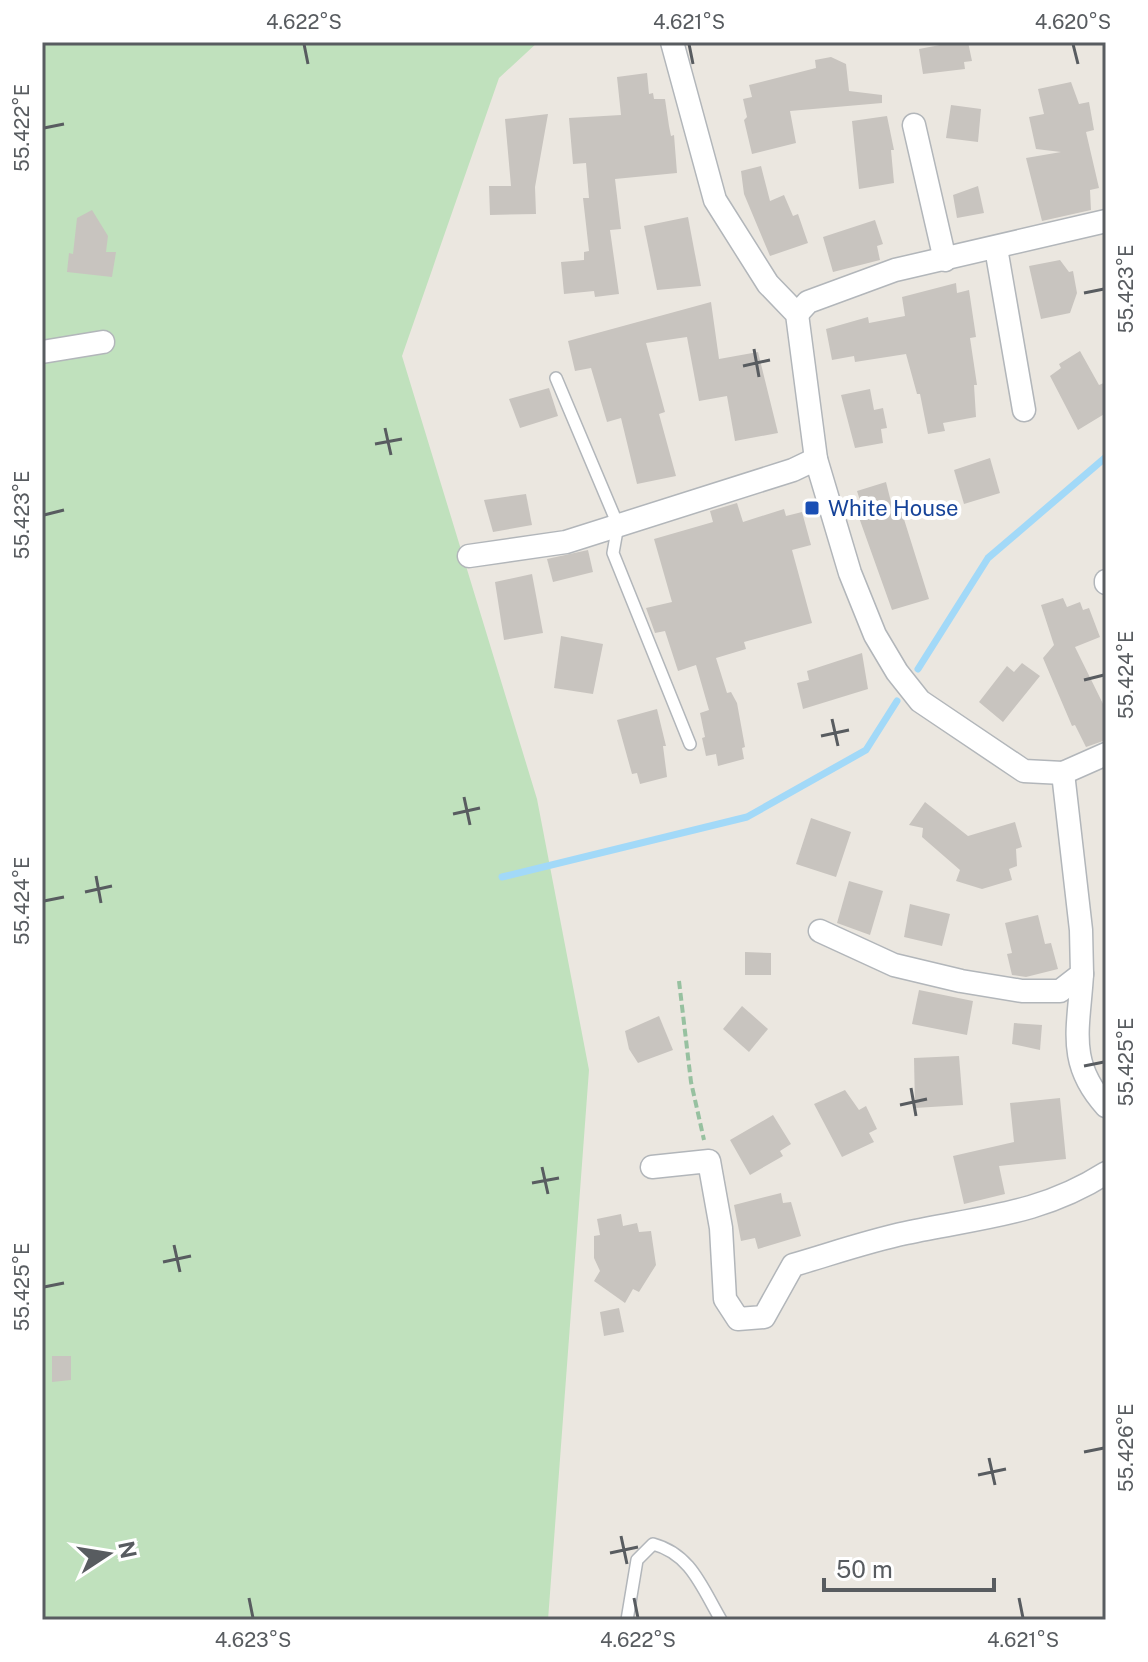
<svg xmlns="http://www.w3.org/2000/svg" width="1148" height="1662" viewBox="0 0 1148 1662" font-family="'Public Sans',sans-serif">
	<rect width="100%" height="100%" fill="#ebe7e0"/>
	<polygon fill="#c0e1bd" points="42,42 538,42 499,78 402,356 537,799 589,1070 548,1620 42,1620"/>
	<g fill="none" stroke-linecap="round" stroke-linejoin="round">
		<g stroke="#a2d9f8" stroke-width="7">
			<polyline points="918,669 988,558 1106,457"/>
			<polyline points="502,877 747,817 866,750 897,701"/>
		</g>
	</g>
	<g fill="#c8c4bf">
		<polygon points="940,42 968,42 972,61 964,62 965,69 923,74 919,49 940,45"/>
		<polygon points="831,57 846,64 849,91 882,95 882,103 790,111 796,143 752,154 744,120 747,117 743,99 752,97 749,85 816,68 815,60"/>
		<polygon points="647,73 649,94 653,93 654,99 665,99 669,126 671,136 674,135 677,173 615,179 621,229 610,230 619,294 595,297 594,291 564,294 561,262 584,260 584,252 589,251 583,198 589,198 586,163 573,164 569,118 621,115 617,77"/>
		<polygon points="1071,82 1079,104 1089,102 1094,130 1086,132 1099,188 1090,190 1091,210 1042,221 1026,158 1061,152 1036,149 1029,117 1044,114 1038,89"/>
		<polygon points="951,105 981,109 978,142 946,138"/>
		<polygon points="548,114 535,187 536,214 490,215 489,186 511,186 505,119"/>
		<polygon points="887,116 894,150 891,150 894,183 859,189 852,121"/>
		<polygon points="761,166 770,201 784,195 793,216 798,214 808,243 770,256 744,194 741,171"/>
		<polygon points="978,186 984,213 957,218 953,195"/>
		<polygon points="92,210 108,236 106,252 116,252 112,277 67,272 69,253 73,254 77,218"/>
		<polygon points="688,217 701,286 657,290 644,226"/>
		<polygon points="875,220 883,244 877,246 880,260 833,272 823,237"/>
		<polygon points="1060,260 1069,272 1073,271 1077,293 1070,313 1041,319 1029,266"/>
		<polygon points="956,283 957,293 969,290 976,337 970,338 977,385 974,385 976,417 943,423 945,431 928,434 920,394 917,394 906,354 855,362 854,356 832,360 826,329 868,317 869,323 905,316 902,297"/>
		<polygon points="711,302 719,359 758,352 778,433 735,441 727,396 699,401 687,337 646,343 665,412 659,414 676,476 637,484 621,418 607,422 591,368 575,371 568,341"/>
		<polygon points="1080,351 1099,385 1106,382 1106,413 1078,430 1050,376 1061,368 1059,364"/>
		<polygon points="549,388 558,416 520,428 509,399"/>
		<polygon points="870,389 874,410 883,408 887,428 881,429 883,443 855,448 841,395"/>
		<polygon points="990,458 1000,493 964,504 954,470"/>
		<polygon points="886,482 891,502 898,500 929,599 892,610 857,512 863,510 857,491"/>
		<polygon points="526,494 532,525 493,532 484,500"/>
		<polygon points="737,503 743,522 784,509 786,516 802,512 811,545 792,550 812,623 744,642 746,649 716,658 727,693 731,692 737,703 745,747 742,748 744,759 718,766 716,754 706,756 702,738 705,737 700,713 709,710 696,665 678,671 665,631 655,633 646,608 672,602 654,539 713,522 710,511"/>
		<polygon points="588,550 593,572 553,582 547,559"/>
		<polygon points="532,574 543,633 504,640 495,582"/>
		<polygon points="1063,598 1067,607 1080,602 1083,610 1089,608 1100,637 1075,647 1106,710 1106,740 1086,747 1075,725 1072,726 1043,658 1054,645 1041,605"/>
		<polygon points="561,636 603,644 593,694 554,688"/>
		<polygon points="862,653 868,689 803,709 797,683 809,680 807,671"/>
		<polygon points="1022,663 1040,676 1003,722 979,702 1007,666 1014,672"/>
		<polygon points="657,709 666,746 663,746 667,777 640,784 637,773 632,774 617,720"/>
		<polygon points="925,802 968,836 1015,822 1022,847 1016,849 1017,866 1009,869 1012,880 982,889 956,881 960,870 922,837 923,828 909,825"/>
		<polygon points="811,818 851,832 836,877 796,864"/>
		<polygon points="849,881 883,891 870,935 837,923"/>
		<polygon points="910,904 950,914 942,946 904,937"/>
		<polygon points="1038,915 1045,944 1051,943 1058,969 1026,977 1012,975 1007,954 1012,953 1005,923"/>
		<polygon points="745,952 771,953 771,975 745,975"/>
		<polygon points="919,990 973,1001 967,1035 912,1024"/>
		<polygon points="742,1006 768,1029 749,1052 723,1029"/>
		<polygon points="659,1016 673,1050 638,1063 629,1049 625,1031"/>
		<polygon points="1014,1023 1042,1025 1040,1050 1012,1044"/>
		<polygon points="959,1056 963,1105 915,1108 914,1058"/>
		<polygon points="845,1090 859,1110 866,1106 877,1129 869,1133 874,1142 842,1157 814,1104"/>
		<polygon points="1060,1098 1066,1159 999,1166 1005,1194 964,1204 953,1156 1014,1142 1010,1103"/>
		<polygon points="773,1115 791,1144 780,1151 783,1156 750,1175 730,1140"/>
		<polygon points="781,1193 783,1203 791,1202 801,1236 758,1249 755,1238 741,1241 734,1205"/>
		<polygon points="621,1214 623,1226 637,1223 639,1232 651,1231 656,1265 639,1292 633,1289 625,1303 594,1281 600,1271 594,1258 594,1236 600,1235 597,1219"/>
		<polygon points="619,1308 624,1332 604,1336 600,1312"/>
		<polygon points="52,1356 71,1356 71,1380 52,1382"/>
	</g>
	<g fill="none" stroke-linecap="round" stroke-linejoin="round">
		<defs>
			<g id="lane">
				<polyline points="556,378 618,525 613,553 690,744"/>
				<path d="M627,1620L637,1560L653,1544C691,1554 702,1588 721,1620"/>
			</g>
			<g id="street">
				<polyline points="672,42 715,200 768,284 797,314 816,459 850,573 875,635 897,672 920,701 1024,771 1063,773 1106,754"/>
				<polyline points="914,125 945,260"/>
				<polyline points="996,248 1024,410"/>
				<polyline points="797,314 808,302 895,270 1106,221"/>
				<polyline points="42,352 103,342"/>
				<polyline points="469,556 566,542 793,470 816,459"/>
				<polyline points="1106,581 1106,583"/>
				<polyline points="820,931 894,965 961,981 1022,991 1060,991 1082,974 1081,930 1063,773"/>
				<path d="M1082,974C1079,1028 1066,1062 1106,1106"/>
				<path d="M652,1167L709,1161L721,1228L725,1299L738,1319L764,1317L793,1265C831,1254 868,1241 906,1233C980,1217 1040,1215 1106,1173"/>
			</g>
		</defs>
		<use href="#lane" stroke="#b2b6ba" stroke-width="14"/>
		<use href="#street" stroke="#b2b6ba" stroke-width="25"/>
		<polyline stroke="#97c1a0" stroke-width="4" stroke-dasharray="8 4" stroke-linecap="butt" points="679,981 691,1082 704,1140"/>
		<use href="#lane" stroke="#fff" stroke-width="11"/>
		<use href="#street" stroke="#fff" stroke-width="22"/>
	</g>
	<path fill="none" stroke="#585c60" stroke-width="3" d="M304,44L308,64M689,44L693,64M1073,44L1078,64M44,128L64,124M1084,293L1104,289M754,349L759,377M743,366L770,360M385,428L391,455M375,444L402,439M44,515L64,510M1084,680L1104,675M832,719L838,746M821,736L849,730M464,797L470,825M453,814L480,808M96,876L101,903M85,892L112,886M44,901L64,897M1084,1066L1104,1062M911,1088L916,1116M900,1105L927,1099M542,1167L548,1194M532,1183L559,1178M174,1245L180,1272M163,1262L191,1256M44,1287L64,1283M1084,1452L1104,1448M989,1458L995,1485M978,1475L1006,1469M621,1536L627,1564M610,1553L638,1547M249,1598L253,1618M634,1598L638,1618M1019,1598L1023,1618"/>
	<rect fill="#1a4fb4" stroke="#fff" stroke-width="3" x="804" y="500" width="16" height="16" rx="4"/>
	<g text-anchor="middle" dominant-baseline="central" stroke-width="8" stroke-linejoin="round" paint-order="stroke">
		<g font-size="22" fill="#164399" stroke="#fff" text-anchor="start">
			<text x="828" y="508">White House</text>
		</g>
	</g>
	<rect width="1148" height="1662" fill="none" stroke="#ffffff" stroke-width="88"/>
	<g transform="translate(108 1554) rotate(78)" stroke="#ffffff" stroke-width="6" paint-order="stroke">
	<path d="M0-6L14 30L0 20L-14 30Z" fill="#585c60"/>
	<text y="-12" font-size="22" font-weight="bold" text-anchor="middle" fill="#585c60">N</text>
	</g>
	<path d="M824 1578v12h170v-12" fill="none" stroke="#585c60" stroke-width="4"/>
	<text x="836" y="1578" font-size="24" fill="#585c60" stroke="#ffffff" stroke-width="6" paint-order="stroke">50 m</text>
	<rect x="44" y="44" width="1060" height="1574" fill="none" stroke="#585c60" stroke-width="3"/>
	<g font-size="20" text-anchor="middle" fill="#585c60">
		<text x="304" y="29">4.622°S</text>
		<text x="689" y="29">4.621°S</text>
		<text x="1073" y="29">4.620°S</text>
		<text transform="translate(22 128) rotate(-90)" y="7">55.422°E</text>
		<text transform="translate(1126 289) rotate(-90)" y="7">55.423°E</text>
		<text transform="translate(22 515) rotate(-90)" y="7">55.423°E</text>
		<text transform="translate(1126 675) rotate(-90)" y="7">55.424°E</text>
		<text transform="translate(22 901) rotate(-90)" y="7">55.424°E</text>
		<text transform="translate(1126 1062) rotate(-90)" y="7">55.425°E</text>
		<text transform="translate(22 1287) rotate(-90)" y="7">55.425°E</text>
		<text transform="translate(1126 1448) rotate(-90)" y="7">55.426°E</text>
		<text x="253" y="1647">4.623°S</text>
		<text x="638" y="1647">4.622°S</text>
		<text x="1023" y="1647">4.621°S</text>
	</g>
</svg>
